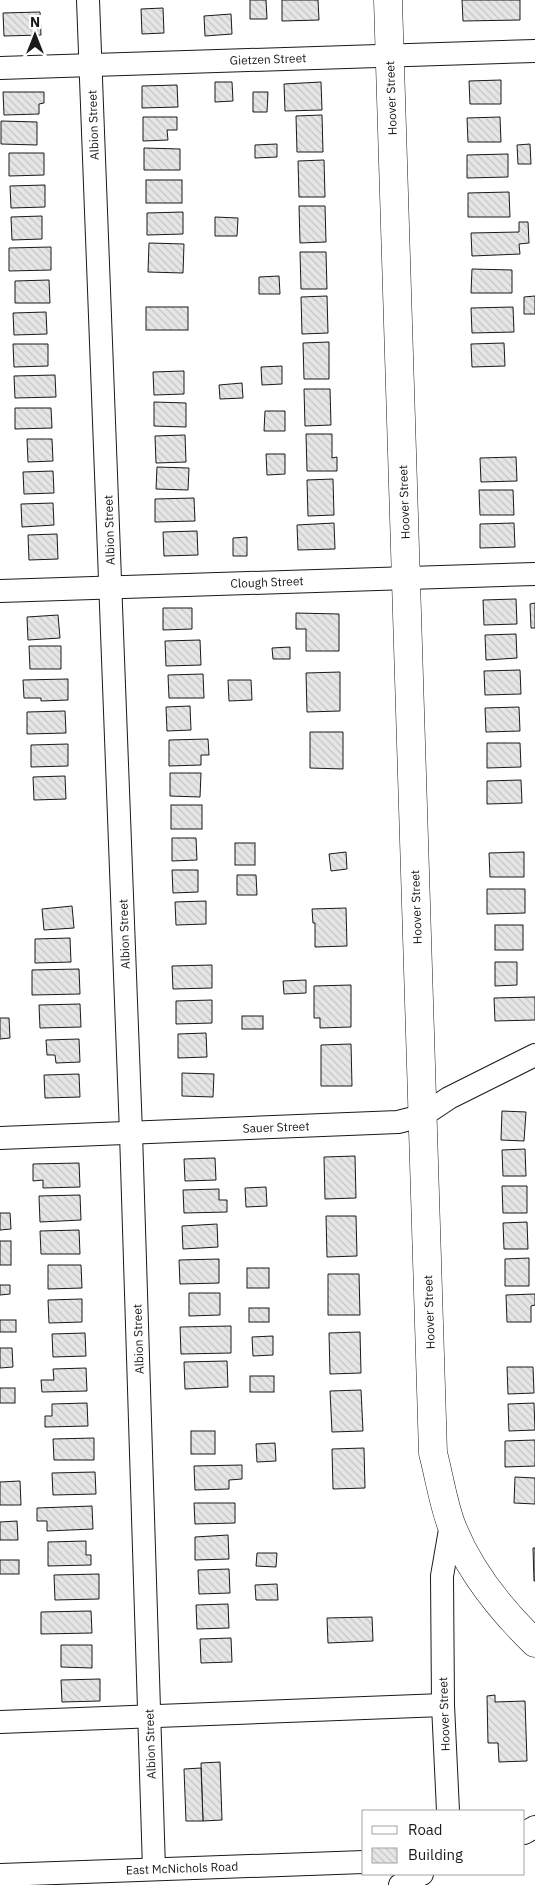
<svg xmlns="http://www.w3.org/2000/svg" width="535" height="1885" viewBox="0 0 535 1885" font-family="'IBM Plex Sans',sans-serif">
	<defs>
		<pattern id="building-back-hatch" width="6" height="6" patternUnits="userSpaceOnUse" patternTransform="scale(1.25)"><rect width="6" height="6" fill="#e6e6e6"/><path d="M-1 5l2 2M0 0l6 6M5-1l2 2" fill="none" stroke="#c5c5c5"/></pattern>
	</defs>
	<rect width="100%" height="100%" fill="#fff"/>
	<g fill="url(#building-back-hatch)" stroke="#1a1a1a">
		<polygon points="250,0 266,0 267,19 250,19"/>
		<polygon points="282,0 318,0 319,20 282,21"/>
		<polygon points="462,0 520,0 520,20 463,21"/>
		<polygon points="163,8 164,33 142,34 141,9"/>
		<polygon points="40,12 41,35 4,36 3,13"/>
		<polygon points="231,14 232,34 205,36 204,16"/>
		<polygon points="501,80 501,104 470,104 469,81"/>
		<polygon points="215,82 232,82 233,101 215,102"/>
		<polygon points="321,82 322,110 285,111 284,84"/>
		<polygon points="177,85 178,107 142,108 142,86"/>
		<polygon points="3,92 44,92 44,103 39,104 39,114 4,115"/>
		<polygon points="253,92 268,92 267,112 253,112"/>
		<polygon points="322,115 323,152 297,152 296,116"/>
		<polygon points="143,117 177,117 177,130 167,130 168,140 143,141"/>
		<polygon points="500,117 501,142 468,142 467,118"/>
		<polygon points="1,121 37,122 37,145 1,144"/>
		<polygon points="277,144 277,157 255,158 255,145"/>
		<polygon points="530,144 531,164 518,164 517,145"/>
		<polygon points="144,148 180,149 180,170 144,170"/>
		<polygon points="9,153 44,153 44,175 9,176"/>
		<polygon points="508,154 508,177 467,178 467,155"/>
		<polygon points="324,160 325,197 299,197 298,161"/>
		<rect x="146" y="180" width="36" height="23"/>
		<polygon points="45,185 45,207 11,208 10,186"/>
		<polygon points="509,192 510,217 468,217 468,193"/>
		<polygon points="299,206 325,206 326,242 300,243"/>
		<polygon points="183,212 183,234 147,235 147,213"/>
		<polygon points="42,216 42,239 12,240 11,217"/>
		<polygon points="215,217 238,218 237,236 215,236"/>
		<polygon points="519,222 528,222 529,243 519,244 520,254 472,256 471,233 519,232"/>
		<polygon points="149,243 184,244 183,273 148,272"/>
		<polygon points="51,247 51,270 9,271 9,248"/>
		<polygon points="300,252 326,252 327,289 301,289"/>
		<polygon points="472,269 512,270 512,293 471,293"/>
		<polygon points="279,276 280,294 259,294 259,277"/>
		<polygon points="49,280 50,303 15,303 15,281"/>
		<polygon points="327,296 328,333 302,334 301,297"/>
		<polygon points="535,296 535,314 524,314 524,297"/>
		<rect x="146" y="307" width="42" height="23"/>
		<polygon points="513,307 514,332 472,333 471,308"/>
		<polygon points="46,312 47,334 14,335 13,313"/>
		<polygon points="329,342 329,379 304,379 303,343"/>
		<polygon points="504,343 505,366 472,367 471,344"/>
		<polygon points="13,344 48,344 48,366 14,367"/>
		<polygon points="282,366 282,384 262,385 261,367"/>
		<polygon points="184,371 184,394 154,395 153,372"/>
		<polygon points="55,375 56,397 15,398 14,376"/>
		<polygon points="242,383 243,398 220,399 219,385"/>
		<polygon points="304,389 330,389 331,425 305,426"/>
		<polygon points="154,402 186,403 186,427 154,426"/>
		<polygon points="15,408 51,408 52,428 15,429"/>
		<polygon points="265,411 285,411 285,431 264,431"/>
		<polygon points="306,434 332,434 332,458 337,457 337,471 307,471"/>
		<polygon points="185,435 186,462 156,463 155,436"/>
		<polygon points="27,439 52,439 53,461 28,462"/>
		<polygon points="266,454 285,454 285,474 267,475"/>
		<polygon points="516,457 517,481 481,482 480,458"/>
		<polygon points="157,467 189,468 188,490 156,489"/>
		<polygon points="53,471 54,493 24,494 23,472"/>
		<polygon points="333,479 334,515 308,516 307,480"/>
		<polygon points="479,490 513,490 514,515 480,515"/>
		<polygon points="194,498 195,521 155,522 155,499"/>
		<polygon points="53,503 54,525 22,527 21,504"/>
		<polygon points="334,523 335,549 298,550 297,525"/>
		<polygon points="514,523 515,547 480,548 480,524"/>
		<polygon points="197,531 198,555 164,556 163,532"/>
		<polygon points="57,534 58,559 29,560 28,535"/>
		<polygon points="247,537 247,556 233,556 233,538"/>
		<polygon points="516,599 517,624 484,625 483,600"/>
		<polygon points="535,603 535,628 531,628 530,604"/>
		<polygon points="163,608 192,608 192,629 163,630"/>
		<polygon points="296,613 339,614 339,651 306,651 306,629 296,629"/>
		<polygon points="58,615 60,638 28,640 27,617"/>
		<polygon points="516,634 517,658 486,660 485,635"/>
		<polygon points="200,640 201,665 166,666 165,641"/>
		<polygon points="29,646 61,646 61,669 30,669"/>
		<polygon points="290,647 290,659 273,659 272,648"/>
		<polygon points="520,670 521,694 485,695 484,671"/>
		<polygon points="340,672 340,711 307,712 306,673"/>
		<polygon points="203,674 204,698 169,698 168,675"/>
		<polygon points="68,679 68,700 41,701 41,698 24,698 23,680"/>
		<polygon points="228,680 251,680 252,700 229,701"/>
		<polygon points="190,706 191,730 167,731 166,707"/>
		<polygon points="519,707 520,731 486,732 485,708"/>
		<polygon points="65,711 66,733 27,734 27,712"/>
		<polygon points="310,732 343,732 343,769 310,768"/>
		<polygon points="208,739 209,755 201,755 201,765 169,766 169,740"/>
		<polygon points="487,743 520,743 521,767 487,768"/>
		<polygon points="68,744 68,766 31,767 31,745"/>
		<polygon points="170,773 201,773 200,797 170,796"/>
		<polygon points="65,776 66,799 34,800 33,777"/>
		<polygon points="521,780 522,803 487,804 487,781"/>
		<rect x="171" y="805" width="31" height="24"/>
		<polygon points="172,838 196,838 197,860 172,861"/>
		<rect x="235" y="843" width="20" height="22"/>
		<polygon points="346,852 347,869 331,871 329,854"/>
		<polygon points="524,852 524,877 490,877 489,853"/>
		<polygon points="172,870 198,870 198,892 173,893"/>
		<polygon points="237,875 256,875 257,895 237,895"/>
		<polygon points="487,889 525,889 525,913 487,914"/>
		<polygon points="206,901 206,924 176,925 175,902"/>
		<polygon points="72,906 74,928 44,930 42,909"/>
		<polygon points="346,908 347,946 315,947 315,923 313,923 312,909"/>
		<rect x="495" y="925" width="28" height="25"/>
		<polygon points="70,938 71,962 35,963 35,939"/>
		<polygon points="495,962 517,962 517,985 495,986"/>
		<polygon points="212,965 212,988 173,989 172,966"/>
		<polygon points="79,969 80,994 32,995 32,970"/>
		<polygon points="306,980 306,993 284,994 283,981"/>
		<polygon points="351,985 351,1027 320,1028 320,1018 314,1018 314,986"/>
		<polygon points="535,997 535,1020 495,1021 494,998"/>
		<polygon points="212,1000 212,1023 176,1024 176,1001"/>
		<polygon points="80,1004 81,1027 40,1028 39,1005"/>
		<rect x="242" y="1016" width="21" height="13"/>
		<polygon points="0,1018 9,1018 10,1038 0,1039"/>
		<polygon points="206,1033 207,1057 178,1058 178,1034"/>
		<polygon points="79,1039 80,1062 56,1063 55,1055 47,1055 46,1040"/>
		<polygon points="351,1044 352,1086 321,1086 321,1045"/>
		<polygon points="182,1073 214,1074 213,1097 182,1096"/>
		<polygon points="79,1074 80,1097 45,1098 44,1075"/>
		<polygon points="502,1111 526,1112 524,1141 501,1140"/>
		<polygon points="525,1149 526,1176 503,1176 502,1150"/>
		<polygon points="355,1156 356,1198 325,1199 324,1157"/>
		<polygon points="215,1158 216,1180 185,1181 184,1159"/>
		<polygon points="79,1163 80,1187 43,1188 43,1180 33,1181 33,1164"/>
		<polygon points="502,1186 527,1186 527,1213 503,1213"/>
		<polygon points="266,1187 267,1206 246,1207 245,1188"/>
		<polygon points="219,1189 219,1200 227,1200 227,1212 184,1213 183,1190"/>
		<polygon points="80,1195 81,1220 40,1222 39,1196"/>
		<polygon points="0,1213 10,1213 11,1229 0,1230"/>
		<polygon points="326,1216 356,1216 357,1256 327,1257"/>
		<polygon points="527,1222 528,1249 504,1249 503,1223"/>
		<polygon points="217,1224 218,1247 183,1249 182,1226"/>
		<polygon points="79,1230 80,1254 41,1254 40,1231"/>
		<rect x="0" y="1241" width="11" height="24"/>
		<polygon points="529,1258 529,1286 505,1286 505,1259"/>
		<polygon points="219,1259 219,1283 180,1284 179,1260"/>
		<polygon points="48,1265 81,1265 82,1288 48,1289"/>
		<rect x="247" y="1268" width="22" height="20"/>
		<polygon points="328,1274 359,1274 360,1315 328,1315"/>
		<polygon points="0,1285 10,1285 10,1294 0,1295"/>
		<polygon points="189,1293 220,1293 220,1315 189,1316"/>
		<polygon points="535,1294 535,1305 531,1306 531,1322 507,1322 506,1295"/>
		<polygon points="82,1299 82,1322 49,1323 48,1300"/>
		<rect x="249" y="1308" width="20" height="14"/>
		<rect x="0" y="1320" width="16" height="12"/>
		<polygon points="231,1326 231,1353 181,1354 180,1327"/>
		<polygon points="360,1332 361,1373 330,1374 329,1333"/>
		<polygon points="85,1333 86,1356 53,1357 52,1334"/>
		<polygon points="273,1336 273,1355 253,1356 252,1337"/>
		<polygon points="0,1348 12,1348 13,1367 0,1368"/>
		<polygon points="227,1361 228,1387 185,1389 184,1362"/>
		<polygon points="507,1367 533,1367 534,1393 508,1394"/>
		<polygon points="86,1368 87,1391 42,1392 41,1380 54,1380 53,1369"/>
		<rect x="250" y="1376" width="24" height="16"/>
		<rect x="0" y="1388" width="15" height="15"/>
		<polygon points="361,1390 363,1431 332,1432 330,1391"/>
		<polygon points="87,1403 88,1426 45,1427 45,1416 52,1416 52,1404"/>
		<polygon points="534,1403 535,1430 509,1431 508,1404"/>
		<rect x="191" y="1431" width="24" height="23"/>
		<polygon points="94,1438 94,1460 54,1460 53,1439"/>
		<polygon points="535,1440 535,1466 505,1467 505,1441"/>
		<polygon points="275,1443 276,1461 257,1462 256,1444"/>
		<polygon points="364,1448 365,1488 333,1489 332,1449"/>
		<polygon points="242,1465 242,1479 229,1480 229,1489 195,1490 194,1466"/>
		<polygon points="95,1472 96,1494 53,1495 52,1473"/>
		<polygon points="515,1477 535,1478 535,1504 514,1503"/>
		<polygon points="20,1481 21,1505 0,1505 0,1482"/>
		<polygon points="194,1503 235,1503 235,1523 195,1524"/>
		<polygon points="92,1506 93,1529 47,1531 47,1521 37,1521 37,1508"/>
		<polygon points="17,1521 18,1540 0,1540 0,1522"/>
		<polygon points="228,1535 229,1559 195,1560 195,1537"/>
		<polygon points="86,1541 86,1555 91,1555 91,1565 48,1566 48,1542"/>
		<polygon points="533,1548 535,1548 535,1581 534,1581"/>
		<polygon points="257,1553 277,1553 276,1567 256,1566"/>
		<rect x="0" y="1560" width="19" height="14"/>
		<polygon points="229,1569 230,1593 199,1594 198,1570"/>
		<polygon points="99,1574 99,1599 55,1600 54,1575"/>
		<polygon points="277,1584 278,1600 256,1600 255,1585"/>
		<polygon points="228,1604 229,1628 197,1629 196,1605"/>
		<polygon points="91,1611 92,1633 41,1634 41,1612"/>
		<polygon points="372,1617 373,1641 328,1643 327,1618"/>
		<polygon points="231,1638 232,1662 201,1663 200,1639"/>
		<polygon points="61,1645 92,1645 92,1668 61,1667"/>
		<polygon points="100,1679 100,1701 62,1702 61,1680"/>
		<polygon points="495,1695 495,1702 525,1701 527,1761 499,1762 498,1743 488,1743 487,1696"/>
		<polygon points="220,1762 222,1820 203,1821 201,1763"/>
		<polygon points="201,1768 203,1821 186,1821 184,1769"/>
	</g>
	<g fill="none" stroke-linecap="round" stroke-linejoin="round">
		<defs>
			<g id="minor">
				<polyline points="88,0 131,1133 154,1869"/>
				<polyline points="0,68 535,51"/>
				<polyline points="0,591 535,574"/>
				<polyline points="0,1138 398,1122 422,1116 449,1098 535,1055"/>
				<polyline points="0,1722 443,1705"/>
				<polyline points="448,1811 443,1705 442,1576 451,1524"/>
				<polyline points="524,1833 535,1827"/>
				<polyline points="0,1875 364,1862"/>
				<polyline points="400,1885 422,1874"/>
			</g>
			<path id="major" d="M388,0L433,1453C439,1476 443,1502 451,1524C468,1569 501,1610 535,1643"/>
		</defs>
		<use href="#minor" stroke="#1a1a1a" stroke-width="24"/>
		<use href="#major" stroke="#1a1a1a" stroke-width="29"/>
		<use href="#minor" stroke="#fff" stroke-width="22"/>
		<use href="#major" stroke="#fff" stroke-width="28"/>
	</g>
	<g text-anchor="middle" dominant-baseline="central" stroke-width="4" stroke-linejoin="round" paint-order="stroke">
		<g font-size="12" fill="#1a1a1a" stroke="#fff">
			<text transform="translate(268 59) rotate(-2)">Gietzen Street</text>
			<text transform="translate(391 98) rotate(-92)">Hoover Street</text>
			<text transform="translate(93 125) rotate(-92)">Albion Street</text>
			<text transform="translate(404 502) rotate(-92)">Hoover Street</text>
			<text transform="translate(109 530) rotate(-92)">Albion Street</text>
			<text transform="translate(267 582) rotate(-2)">Clough Street</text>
			<text transform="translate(416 907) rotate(-92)">Hoover Street</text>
			<text transform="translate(124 934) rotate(-92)">Albion Street</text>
			<text transform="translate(276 1127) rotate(-2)">Sauer Street</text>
			<text transform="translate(429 1312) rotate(-92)">Hoover Street</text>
			<text transform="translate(138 1339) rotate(-92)">Albion Street</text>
			<text transform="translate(444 1714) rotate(-92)">Hoover Street</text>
			<text transform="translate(150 1744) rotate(-92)">Albion Street</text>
			<text transform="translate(182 1868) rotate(-2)">East McNichols Road</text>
		</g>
	</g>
	<rect x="362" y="1810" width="162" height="65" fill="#ffffff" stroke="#a3a3a3"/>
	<rect x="372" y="1826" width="25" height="8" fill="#ffffff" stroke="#a3a3a3"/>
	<text x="408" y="1835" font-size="15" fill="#1a1a1a">Road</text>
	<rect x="372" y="1848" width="25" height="15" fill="url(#building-back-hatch)" stroke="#a3a3a3"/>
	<text x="408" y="1860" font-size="15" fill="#1a1a1a">Building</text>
	<g transform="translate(35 35)" stroke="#ffffff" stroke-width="4" paint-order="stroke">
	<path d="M0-4L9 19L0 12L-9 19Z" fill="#1a1a1a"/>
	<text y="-8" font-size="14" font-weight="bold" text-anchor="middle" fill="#1a1a1a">N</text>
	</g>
</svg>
